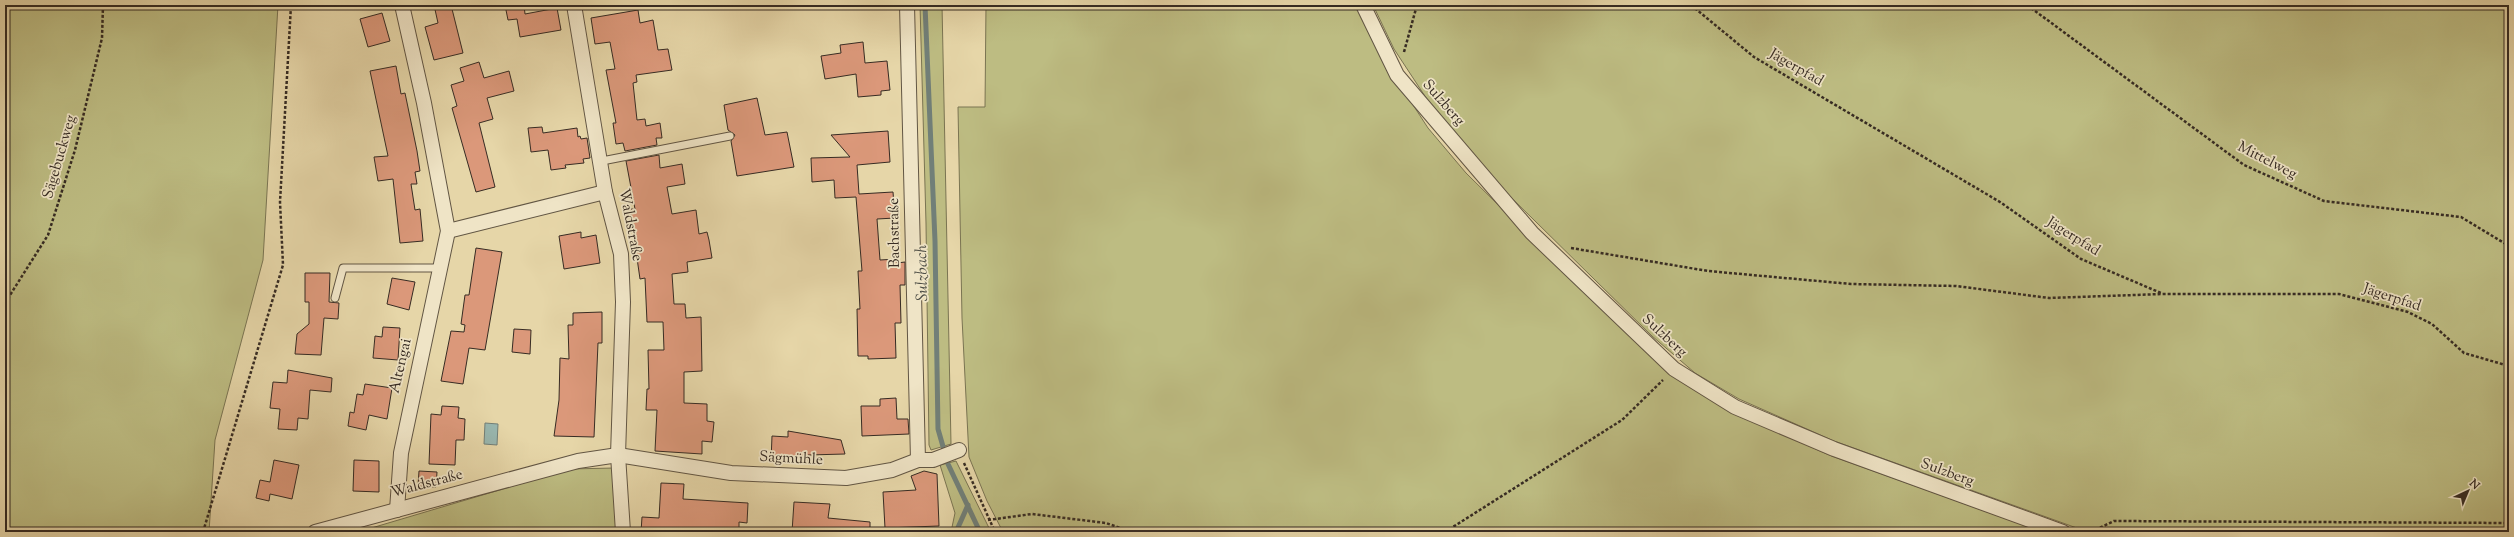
<svg xmlns="http://www.w3.org/2000/svg" width="2514" height="537" viewBox="0 0 2514 537" font-family="'Sorts Mill Goudy',serif">
	<rect width="100%" height="100%" fill="#e6d6a8"/>
	<filter id="stains"><feTurbulence type="fractalNoise" baseFrequency=".005" numOctaves="4"/><feColorMatrix values="0 0 0 0 .2 0 0 0 0 .09 0 0 0 0 .02 0 0 0 .5 -.17"/></filter>
	<radialGradient id="worn" r=".72"><stop offset=".6" stop-color="#630" stop-opacity="0"/><stop offset="1" stop-color="#630" stop-opacity=".3"/></radialGradient>
	<g fill="#bdbc82" stroke="#7a7452">
		<polygon points="5,5 278,5 263,260 215,440 209,532 5,532"/>
		<polygon points="920,5 942,5 951,444 931,450 929,445 926,223"/>
		<polygon points="986,5 1357,5 1382,57 1428,128 1466,173 1642,347 1733,412 1829,455 2043,532 1003,532 987,501 969,457 962,318 958,107 985,107"/>
		<polygon points="1373,5 2509,5 2509,532 2088,532 1834,441 1739,399 1695,373 1652,336 1476,163 1440,119 1394,49"/>
		<polygon points="956,461 991,532 951,532 955,513 940,465"/>
		<polygon points="614,468 617,532 358,532 570,469"/>
	</g>
	<polygon fill="#98b7b0" stroke="#717f78" points="485,423 498,424 497,445 484,444"/>
	<g fill="none" stroke-linecap="round" stroke-linejoin="round">
		<g stroke="#717f78" stroke-width="5">
			<polyline points="925,5 935,241 938,429 948,464 980,532"/>
			<polyline points="956,532 968,505"/>
		</g>
	</g>
	<g fill="#db987a" stroke="#362b23">
		<polygon points="434,5 451,5 463,53 434,60 425,27 438,23"/>
		<polygon points="505,5 524,5 525,14 557,8 561,30 520,37 517,19 508,20"/>
		<polygon points="638,10 640,23 653,20 658,50 668,49 672,70 636,75 637,82 633,83 637,120 645,119 646,126 660,123 662,138 656,138 657,145 625,151 623,143 616,144 613,123 616,123 606,70 615,69 610,42 595,44 591,18"/>
		<polygon points="382,13 390,41 368,47 360,19"/>
		<polygon points="863,42 865,63 887,61 890,90 881,91 881,95 858,97 856,74 825,79 821,56 841,53 840,45"/>
		<polygon points="479,62 484,78 509,71 514,91 487,98 493,119 479,123 495,187 476,192 452,108 457,106 451,85 464,81 460,68"/>
		<polygon points="396,66 401,94 405,93 417,151 420,171 415,172 417,184 411,184 415,210 420,209 423,241 400,243 393,179 378,181 374,157 388,156 370,71"/>
		<polygon points="757,98 765,135 787,132 794,167 737,176 731,141 735,135 728,130 724,105"/>
		<polygon points="542,127 543,133 577,128 578,137 580,136 581,139 587,138 590,158 583,159 584,163 565,165 566,168 551,170 548,150 531,152 528,128"/>
		<polygon points="888,131 890,162 857,165 859,194 893,192 895,218 877,219 880,260 897,259 897,263 905,262 905,285 900,285 901,323 895,323 896,358 868,359 868,356 858,356 857,309 860,309 858,271 862,271 856,197 835,198 834,180 812,182 811,158 850,157 831,135"/>
		<polygon points="659,155 660,168 682,164 685,184 667,187 672,214 696,210 699,234 707,232 709,240 712,258 687,262 688,272 672,274 674,304 685,304 686,318 701,317 702,371 684,372 684,403 707,404 707,421 714,422 712,442 702,441 702,454 655,451 657,410 646,410 647,389 649,389 648,350 664,350 663,322 647,322 645,278 640,279 630,209 635,209 626,161"/>
		<polygon points="581,232 581,238 596,235 600,263 564,269 559,236"/>
		<polygon points="476,248 502,252 485,350 469,348 463,384 441,381 451,331 464,332 465,325 461,324 465,295 469,295"/>
		<polygon points="305,273 330,273 329,302 339,303 338,319 324,318 321,355 295,354 297,334 309,324 309,302 305,302"/>
		<polygon points="392,278 415,282 409,310 387,304"/>
		<polygon points="602,312 602,343 598,343 594,437 554,436 559,400 560,358 569,359 568,325 573,325 573,313"/>
		<polygon points="383,327 400,328 398,360 373,358 375,336 382,337"/>
		<polygon points="514,329 531,330 530,354 512,352"/>
		<polygon points="288,370 332,378 331,392 310,390 308,419 298,418 297,430 278,429 280,409 270,408 273,382 287,383"/>
		<polygon points="365,384 392,388 387,419 369,415 366,430 348,426 350,412 354,413 357,394 363,395"/>
		<polygon points="896,398 897,419 908,419 909,434 862,436 861,406 880,406 880,399"/>
		<polygon points="442,406 459,407 458,418 465,419 464,440 456,440 455,465 429,464 431,414 441,415"/>
		<polygon points="788,431 841,440 845,454 808,455 808,462 771,461 772,436 788,437"/>
		<polygon points="274,460 299,465 292,499 270,494 269,501 256,498 260,480 270,482"/>
		<polygon points="354,460 379,461 379,492 353,491"/>
		<polygon points="419,471 437,472 436,487 418,486"/>
		<polygon points="924,471 937,474 939,526 885,528 883,492 916,490 911,476"/>
		<polygon points="661,483 684,484 683,499 748,503 747,523 739,522 739,531 681,528 681,532 641,532 642,517 659,518"/>
		<polygon points="794,502 830,504 828,518 870,522 870,532 792,532"/>
	</g>
	<g fill="none" stroke-linecap="round" stroke-linejoin="round">
		<defs>
			<g id="lane">
				<polyline points="602,161 730,136"/>
				<polyline points="335,298 343,268 442,268"/>
			</g>
			<g id="street">
				<polyline points="574,5 605,192 621,254 623,302 618,455 623,532"/>
				<polyline points="907,5 918,460"/>
				<polyline points="1363,5 1397,75 1532,233 1674,369 1735,407 1834,449 2063,532"/>
				<polyline points="448,231 605,192"/>
				<polyline points="397,510 401,453 448,231 424,103 402,5"/>
				<polyline points="315,532 578,461 618,455 731,473 846,478 892,470 918,460 933,460 959,450"/>
			</g>
		</defs>
		<use href="#lane" stroke="#625644" stroke-width="9"/>
		<use href="#street" stroke="#625644" stroke-width="16"/>
		<g stroke="#362b23" stroke-width="2.5" stroke-dasharray="3 2" stroke-linecap="butt">
			<polyline points="1691,5 1754,57 2000,202 2081,259 2161,293"/>
			<polyline points="2027,5 2244,165 2324,201 2461,217 2509,246"/>
			<polyline points="1404,52 1417,5"/>
			<polyline points="1571,248 1708,271 1851,284 1956,286 2049,298 2163,294 2339,294 2408,312 2432,324 2464,353 2509,366"/>
			<polyline points="5,303 48,235 75,150 102,38 103,5"/>
			<polyline points="964,463 995,532"/>
			<polyline points="988,520 1032,514 1106,523 1132,532"/>
			<polyline points="203,532 283,265 280,202 291,5"/>
			<polyline points="1445,532 1622,420 1663,380"/>
			<polyline points="2091,532 2114,521 2509,523"/>
		</g>
		<use href="#lane" stroke="#efe4c6" stroke-width="7"/>
		<use href="#street" stroke="#efe4c6" stroke-width="14"/>
	</g>
	<g text-anchor="middle" dominant-baseline="central" stroke-width="3.5" stroke-linejoin="round" paint-order="stroke">
		<g font-size="15" fill="#362b23" stroke="#efe4c6">
			<text transform="translate(1796 68) rotate(30)">Jägerpfad</text>
			<text transform="translate(1443 103) rotate(49)">Sulzberg</text>
			<text transform="translate(60 157) rotate(-74)">Sägebuckweg</text>
			<text transform="translate(2267 161) rotate(27)">Mittelweg</text>
			<text transform="translate(630 225) rotate(79)">Waldstraße</text>
			<text transform="translate(895 233) rotate(-91)">Bachstraße</text>
			<text transform="translate(2073 237) rotate(32)">Jägerpfad</text>
			<text transform="translate(2392 298) rotate(18)">Jägerpfad</text>
			<text transform="translate(1664 336) rotate(43)">Sulzberg</text>
			<text transform="translate(401 366) rotate(-77)">Altengai</text>
			<text transform="translate(791 459) rotate(3)">Sägmühle</text>
			<text transform="translate(1947 473) rotate(20)">Sulzberg</text>
			<text transform="translate(427 484) rotate(-15)">Waldstraße</text>
		</g>
		<g font-size="16" font-style="italic" fill="#4e4e46" stroke="#efe4c6">
			<text transform="translate(923 273) rotate(-91)">Sulzbach</text>
		</g>
	</g>
	<rect width="2514" height="537" fill="none" stroke="#e6d6a8" stroke-width="20"/>
	<rect x="6" y="6" width="2502" height="525" fill="none" stroke="#362b23" stroke-width="2"/>
	<rect x="10" y="10" width="2494" height="517" fill="none" stroke="#362b23"/>
	<g transform="translate(2468 491) rotate(44)" stroke="#efe4c6" stroke-width="3" paint-order="stroke">
	<path d="M0-3L7 15L0 10L-7 15Z" fill="#362b23"/>
	<text y="-6" font-size="11" font-weight="bold" text-anchor="middle" fill="#362b23">N</text>
	</g>
	<rect width="100%" height="100%" filter="url(#stains)"/>
	<rect width="100%" height="100%" fill="url(#worn)"/>
</svg>
